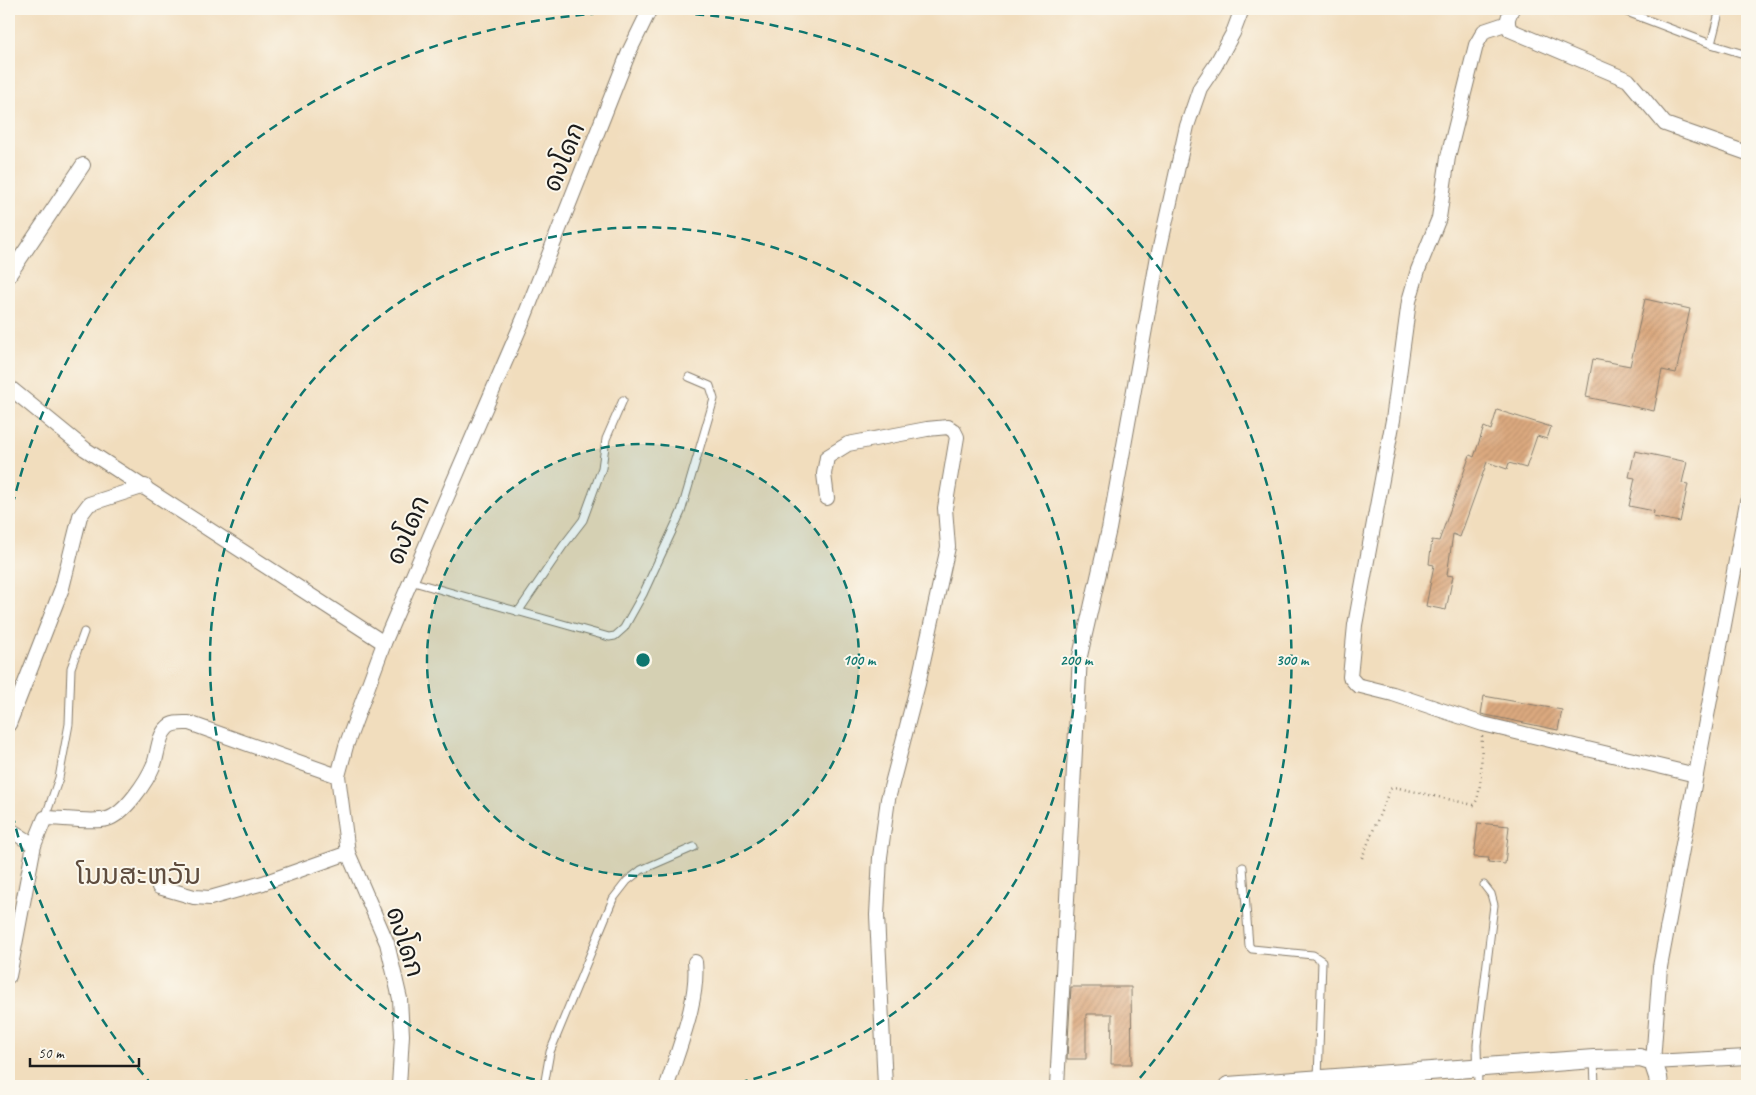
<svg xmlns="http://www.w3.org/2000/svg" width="1756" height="1095" viewBox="0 0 1756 1095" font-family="Caveat,'Noto Sans Lao','Playpen Sans Thai',sans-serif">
	<defs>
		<pattern id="building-hatch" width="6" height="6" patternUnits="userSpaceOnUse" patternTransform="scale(1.25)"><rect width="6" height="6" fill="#dba97f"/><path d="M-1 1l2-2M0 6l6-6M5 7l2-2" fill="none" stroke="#bb916d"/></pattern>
	</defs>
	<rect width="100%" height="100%" fill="#fbf7ec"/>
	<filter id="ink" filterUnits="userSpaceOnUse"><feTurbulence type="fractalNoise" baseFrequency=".02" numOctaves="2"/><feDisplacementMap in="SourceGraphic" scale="10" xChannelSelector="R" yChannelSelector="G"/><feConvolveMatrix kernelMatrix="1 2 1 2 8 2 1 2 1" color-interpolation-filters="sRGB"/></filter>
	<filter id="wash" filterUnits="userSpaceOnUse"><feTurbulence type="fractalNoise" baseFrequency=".0096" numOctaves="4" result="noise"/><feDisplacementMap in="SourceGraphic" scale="20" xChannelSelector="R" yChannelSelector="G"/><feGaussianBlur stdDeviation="1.12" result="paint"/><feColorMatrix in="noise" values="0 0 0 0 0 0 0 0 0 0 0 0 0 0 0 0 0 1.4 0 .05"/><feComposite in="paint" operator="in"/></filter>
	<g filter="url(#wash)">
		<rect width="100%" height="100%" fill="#f1ddbd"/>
		<g id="blocks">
			<g fill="url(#building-hatch)">
				<polygon points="1645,299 1690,309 1676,373 1662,370 1654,411 1586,397 1593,359 1630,366"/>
				<polygon points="1497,410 1551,427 1547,439 1537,436 1526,468 1509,463 1507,469 1487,462 1460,537 1453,534 1447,575 1453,576 1446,610 1426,606 1434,565 1429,564 1432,540 1439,541 1470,455 1474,457 1484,427 1491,430"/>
				<polygon points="1635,451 1687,462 1682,483 1688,484 1680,522 1653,517 1654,511 1629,506 1635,478 1629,477"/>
				<polygon points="1484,696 1562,710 1558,730 1481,714"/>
				<polygon points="1478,823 1509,826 1505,864 1488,862 1489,858 1474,857"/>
				<polygon points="1071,987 1131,987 1132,1064 1111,1064 1112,1014 1086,1014 1086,1059 1067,1059"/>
			</g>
		</g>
	</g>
	<g filter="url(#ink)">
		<use href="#blocks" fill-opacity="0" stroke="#867c6c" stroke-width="1"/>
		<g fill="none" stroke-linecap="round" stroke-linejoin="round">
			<defs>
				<g id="service">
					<polyline points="1619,9 1711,44 1747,55"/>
					<polyline points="1711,44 1720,9"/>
					<polyline points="410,581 609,637 615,636 624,628 643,594 681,512 714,399 710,386 689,377"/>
					<polyline points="518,612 563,546 583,520 602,468 606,439 623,400"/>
					<polyline points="45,818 59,778 69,724 71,668 84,632"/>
					<polyline points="1243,867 1249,946 1252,949 1313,955 1322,961 1318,1079"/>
					<polyline points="1594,1059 1595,1086"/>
					<polyline points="544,1086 550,1052 613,899 627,881 641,870 694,847"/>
					<polyline points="1478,1086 1477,1045 1494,905 1491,894 1484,885"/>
				</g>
				<g id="minor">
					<path d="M1512,9C1508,17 1506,21 1510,30L1628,80L1665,124L1747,153"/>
					<polyline points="1508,23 1484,31 1476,45 1448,157 1439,218 1418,270 1409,301 1393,420 1355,625 1350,677 1357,685 1393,694 1483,724 1696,775"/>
					<polyline points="9,275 83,165"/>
					<polyline points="9,387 85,449 384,643"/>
					<polyline points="827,498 824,474 827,457 848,444 927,429 948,427 954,431 957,437 945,508 948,547 918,684 888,799 880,857 877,915 885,1086"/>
					<polyline points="1747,502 1660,967 1653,1062 1747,1057"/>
					<polyline points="9,724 62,588 80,516 89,504 145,486"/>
					<polyline points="9,829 34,845 9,976"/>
					<path d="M34,845L45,818C60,818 94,823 107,819C125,814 147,781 154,764C158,754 158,736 167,728C172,722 182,723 189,723L338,776"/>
					<polyline points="159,887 194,897 210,898 263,883 348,853"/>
					<polyline points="399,1086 402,1035 400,999 387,943 348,853 338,776 346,746 384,643 524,318 629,52 650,9"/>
					<path d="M667,1086C678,1049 699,1001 695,962"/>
					<polyline points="1057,1086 1080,656 1109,529 1158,256 1187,126 1200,88 1215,66 1233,33 1242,9"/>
				</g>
				<polyline id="tertiary" points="1228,1086 1594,1059 1640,1058 1653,1062 1658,1077 1659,1086"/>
			</defs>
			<use href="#service" stroke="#867c6c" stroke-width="9"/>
			<use href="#minor" stroke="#867c6c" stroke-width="16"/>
			<use href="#tertiary" stroke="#867c6c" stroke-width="20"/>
			<path stroke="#867c6c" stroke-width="2.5" stroke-dasharray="1 4" stroke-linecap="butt" d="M1362,858L1390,789L1394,787L1474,805C1483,793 1481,753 1482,736"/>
			<use href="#service" stroke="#fff" stroke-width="7"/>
			<use href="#minor" stroke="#fff" stroke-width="14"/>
			<use href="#tertiary" stroke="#fff" stroke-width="18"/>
		</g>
	</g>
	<circle cx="643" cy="660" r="216" fill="#0f766e" fill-opacity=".12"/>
	<g fill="none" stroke="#0f766e" stroke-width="2.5" stroke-dasharray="9 6">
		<circle cx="643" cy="660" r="216"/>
		<path d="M564 1086A433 433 0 1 1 722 1086"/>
		<path d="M153 1086A649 649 0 0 1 9 800M9 520A649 649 0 1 1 1133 1086"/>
	</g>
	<g text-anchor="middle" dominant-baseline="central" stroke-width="4" stroke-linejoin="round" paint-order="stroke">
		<g font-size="25" fill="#1c1c1c" stroke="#fbf7ec">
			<text transform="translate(564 157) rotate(-68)">ดงโดก</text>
			<text transform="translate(408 530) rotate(-67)">ดงโดก</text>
			<text transform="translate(405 942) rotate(72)">ดงโดก</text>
		</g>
		<g font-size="28" fill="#5f4d3f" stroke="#fbf7ec">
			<text x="139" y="874">ໂນນສະຫວັນ</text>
		</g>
	</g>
	<circle cx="643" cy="660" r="8" fill="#0f766e" stroke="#fbf7ec" stroke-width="2.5"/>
	<g font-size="15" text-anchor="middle" font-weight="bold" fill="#0f766e" stroke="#fbf7ec" stroke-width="4" stroke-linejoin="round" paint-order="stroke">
		<text x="859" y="665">100 m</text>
		<text x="1076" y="665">200 m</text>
		<text x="1292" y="665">300 m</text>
	</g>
	<rect width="1756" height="1095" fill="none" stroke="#fbf7ec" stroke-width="30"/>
	<path d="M30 1058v8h109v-8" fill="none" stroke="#1c1c1c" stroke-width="2.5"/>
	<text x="38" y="1058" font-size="15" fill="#1c1c1c" stroke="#fbf7ec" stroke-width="4" paint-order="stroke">50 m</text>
</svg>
